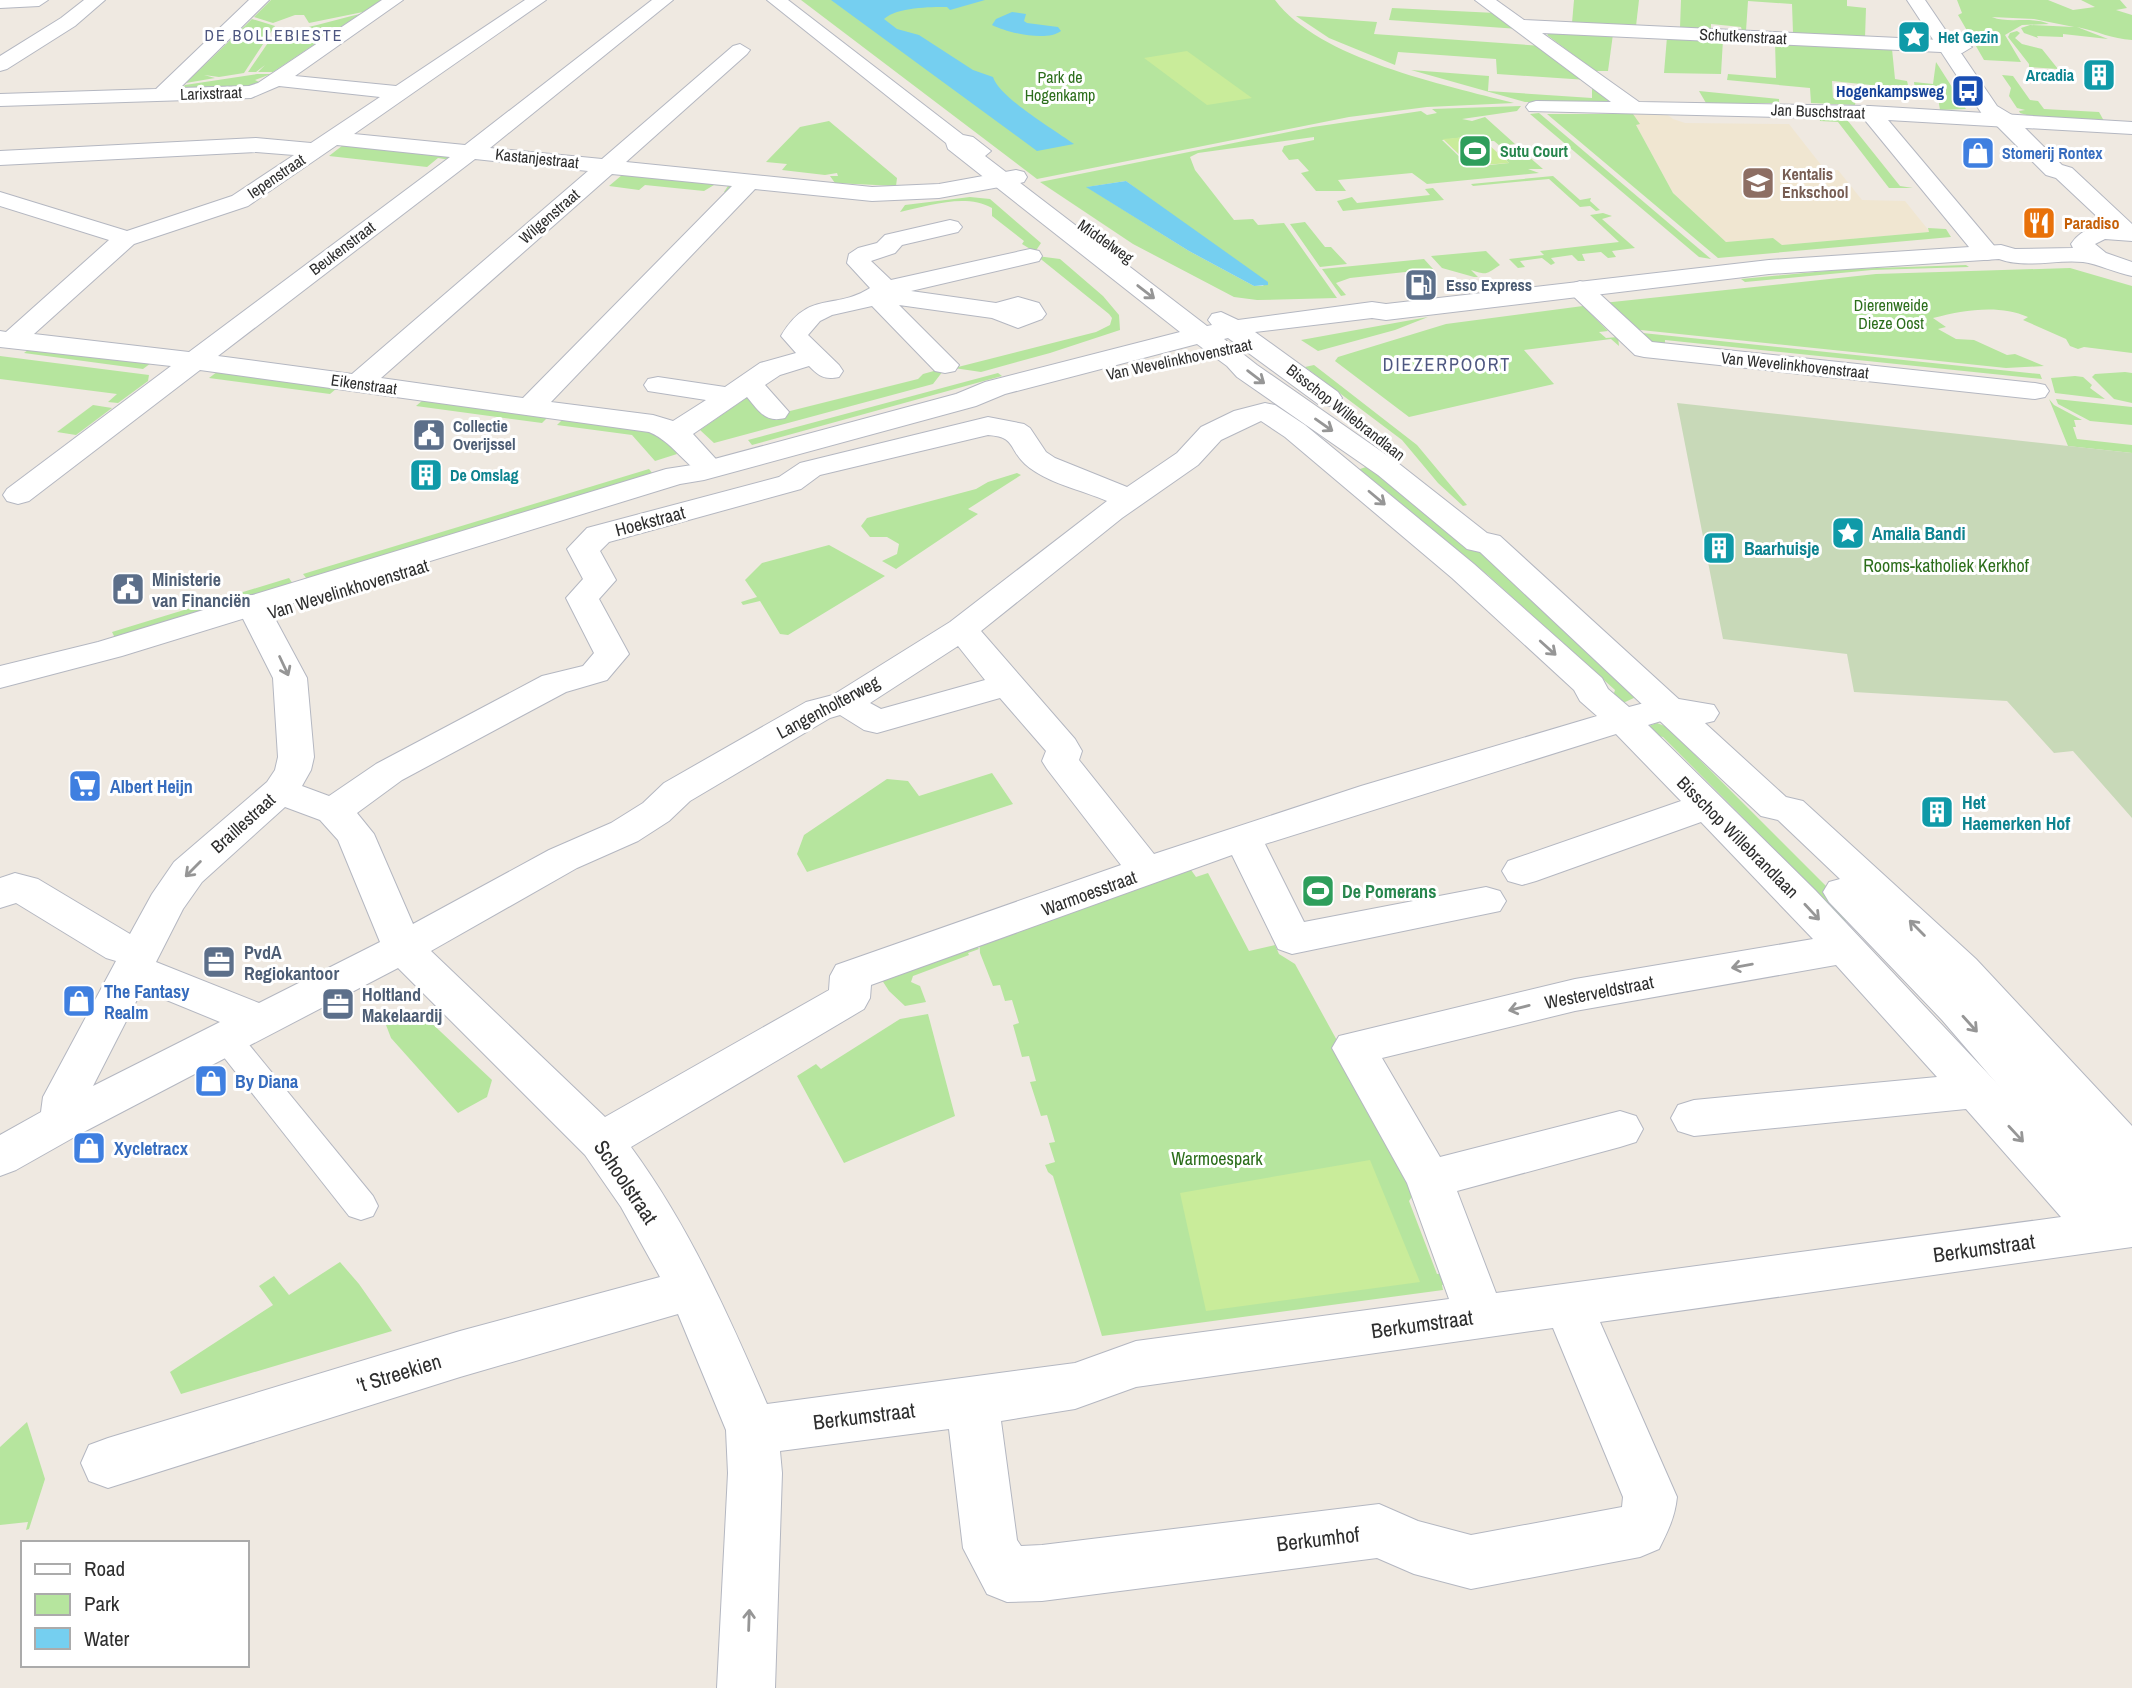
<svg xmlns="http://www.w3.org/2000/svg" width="2132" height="1688" viewBox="0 0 2132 1688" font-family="'Archivo Narrow',sans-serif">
	<rect width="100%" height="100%" fill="#efe9e1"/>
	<polygon fill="#f0e6d1" points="1665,113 1673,119 1685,123 1789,124 1825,170 1838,170 1862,200 1905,201 1930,232 1782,245 1773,238 1726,242 1673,193 1636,125 1633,114"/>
	<g fill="#b6e59e" fill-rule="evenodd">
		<polygon points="271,0 382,0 363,12 309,23 304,15 295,15 273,23 254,17"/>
		<path d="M801,0H1275C1319,59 1444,85 1514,103L1427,107L1349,117L1037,179Z"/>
		<polygon points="1574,0 1639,0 1636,26 1572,23"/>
		<polygon points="1681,0 1847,0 1847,6 1866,8 1865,38 1793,33 1792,4 1748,1 1746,31 1742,31 1741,27 1711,24 1711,29 1680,28"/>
		<path d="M1957,0H2048L2073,10L2095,7L2081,0H2120L2127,8L2116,10L2132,15V40C2112,39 2097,31 2077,27L2108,39L2063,34V37L2037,36L2038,38L2024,33L2021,28L2030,25L2074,27L2034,19L1992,17C2008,24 2031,16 2049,24L2022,25L2005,35L2021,62L1984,60L1958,15L1962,13Z"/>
		<polygon points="1392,8 1496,13 1519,29 1389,20"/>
		<path d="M360,14L273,72H258L265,65L256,72H248L276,31C304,31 332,20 360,14Z"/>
		<polygon points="1296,16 1377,22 1374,34 1542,46 1587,80 1497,74 1496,59 1398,52 1395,65 1329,38"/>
		<polygon points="252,19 275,26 244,73 219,77 204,75 215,78 186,83"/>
		<polygon points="1552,31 1613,34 1608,71 1595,71 1547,35"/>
		<polygon points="2017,31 2020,33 2015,38 2022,44 2042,49 2058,69 2029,67 2029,64 2008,37 2010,33"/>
		<polygon points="1667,37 1723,39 1721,74 1664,73"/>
		<polygon points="1775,42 1892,49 1895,79 1907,81 1909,89 1832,81 1833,98 1856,100 1855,105 1811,103 1810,88 1727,80 1728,74 1776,78"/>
		<polygon points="1936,62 1966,109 1940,110 1937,92 1915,90 1914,82 1933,84"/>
		<polygon points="1411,70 1489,76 1488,91 1592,98 1592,84 1616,102 1525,102"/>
		<polygon points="257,74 271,74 255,80 259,82 244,88 187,90 182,88 185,85"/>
		<polygon points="2002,75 2013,76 2030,100 2038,101 2044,109 2099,112 2104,121 2030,116 2020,113 2019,111 2025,110 2017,108 2009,96 2011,88"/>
		<polygon points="1699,91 1779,99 1779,103 1706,103"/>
		<path d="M1521,106L1517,111L1462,119L1472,121L1485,117L1515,144L1500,146L1494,141H1487L1480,135L1442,140L1470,167L1509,163L1503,157L1510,156L1505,150L1520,149L1543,169H1528L1539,173L1427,184L1412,173L1338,180L1346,191H1316L1301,173L1309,171L1298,159L1289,160L1282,151L1284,146L1314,140V137L1198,153L1190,157L1195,170L1234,220L1253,219L1258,225L1284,223L1337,298L1257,300L1234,297L1133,244L1040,182L1313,127L1421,111L1427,115L1437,113L1432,109ZM1126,181L1264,286H1254L1189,251L1087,187Z"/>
		<polygon points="1539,113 1711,259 1699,257 1530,114"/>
		<polygon points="1547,114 1633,114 1640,124 1636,125 1673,193 1726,242 1773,238 1782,245 1929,232 1928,228 1946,229 1951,237 1718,258"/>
		<polygon points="1819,116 1858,119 1860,121 1848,121 1900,186 1913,188 1889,188 1838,122 1820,121"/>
		<polygon points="829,121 897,178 896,186 835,183 830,176 838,176 837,173 825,175 782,170 787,164 766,162 800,127"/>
		<polygon points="347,142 450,153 450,160 438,158 427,167 329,156"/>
		<polygon points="622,175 734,184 728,193 724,192 728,186 714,185 704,191 645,185 639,190 609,186"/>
		<polygon points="1553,176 1580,200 1591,198 1590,201 1600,210 1596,211 1590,206 1580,207 1549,179 1473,186 1471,184"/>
		<polygon points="1433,188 1444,200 1343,211 1337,201 1352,197 1357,203 1430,195 1425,189"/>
		<path d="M970,197L990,199L1041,243L1035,252L1022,244L1024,241L992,216V208C965,193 929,206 900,212L905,205Z"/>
		<polygon points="1603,213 1612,216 1602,219 1635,248 1612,251 1616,257 1608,258 1601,252 1582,254 1585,261 1578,261 1572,255 1551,258 1555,263 1551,265 1542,258 1520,261 1525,267 1518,268 1509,259 1544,255 1540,251 1619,242 1590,215"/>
		<polygon points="1305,222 1325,247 1331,247 1347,264 1320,267 1290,224"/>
		<path d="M1486,251L1500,265C1485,275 1487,275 1471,270L1478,277H1474L1442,268L1431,256Z"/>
		<polygon points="1037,256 1060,259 1103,296 1119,315 1120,330 1050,353 981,372 954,368 1096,332 1110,325 1112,318 1109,314"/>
		<polygon points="1424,259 1433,269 1350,278 1336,283 1346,295 1341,296 1322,269"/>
		<polygon points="1966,265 1969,267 1872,270 1745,282 1741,279 1847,269"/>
		<path d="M2070,268L2132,286V353L2084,347L2078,349L2070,346L2066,339L2023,320L2028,317C1999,304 1963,310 1933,318L1946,327L1938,329L1956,339L1974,340L2007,355L2015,354L2044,366L2006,368L1631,329L1603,303L1876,274Z"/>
		<polygon points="1583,306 1608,331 1599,332 1606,338 1618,337 1619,346 1611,339 1524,350 1554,384 1409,417 1335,361 1338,357 1446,324"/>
		<polygon points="1428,317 1395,330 1318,351 1301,340"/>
		<polygon points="1633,332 2040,374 2042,379 1665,340 1665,346 1657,345"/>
		<polygon points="32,347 151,363 143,369 24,353"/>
		<polygon points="0,356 149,375 148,381 118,403 108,402 117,394 0,379"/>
		<polygon points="1314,365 1417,445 1467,505 1463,506 1438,483 1402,440 1305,367"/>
		<polygon points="941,369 943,371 933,384 714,443 700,430 749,396 766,417 918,379 923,374"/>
		<polygon points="217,372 337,388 330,394 209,378"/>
		<polygon points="2125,372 2132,373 2132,403 2114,399 2092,377 2095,374"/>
		<polygon points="998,373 1002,376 752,445 748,440"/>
		<polygon points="2075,376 2083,377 2092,385 2090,388 2105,399 2055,393 2051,378"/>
		<polygon points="2049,399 2054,405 2082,420 2074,420 2076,427 2073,427 2077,439 2132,445 2132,453 2068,446"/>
		<polygon points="2056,399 2132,407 2132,425 2090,421 2058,404"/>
		<polygon points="423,400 548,417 542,423 416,406"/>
		<polygon points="93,405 112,408 76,435 57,432"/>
		<path d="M563,419C595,423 663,423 677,454L655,461L632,435L557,425Z"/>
		<polygon points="1366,467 1455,528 1636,697 1623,703 1612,699 1615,690 1489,576 1374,481 1365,483 1360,476 1360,469"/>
		<polygon points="649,469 653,474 307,579 303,574"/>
		<polygon points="1017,473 1021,475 968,509 978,514 896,569 882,561 897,554 899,544 887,537 870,537 861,526 867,518 976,489 988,482"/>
		<polygon points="829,545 885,576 788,635 780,634 760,601 743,605 741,602 757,597 745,580 762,563"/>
		<polygon points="289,578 293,584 115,638 112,632"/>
		<polygon points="1657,723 1667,727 1857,917 1837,924 1809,884 1663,737 1649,734 1646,727"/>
		<polygon points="992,773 1013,804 807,872 797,854 804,835 887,779 908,781 919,796"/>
		<polygon points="1189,867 1196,877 1208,873 1249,951 1275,945 1279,954 1295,964 1418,1188 1409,1201 1437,1274 1451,1273 1454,1282 1442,1285 1443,1290 1102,1336 1053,1176 1048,1172 1045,1165 1055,1162 1049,1143 1055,1142 1047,1115 1041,1116 1030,1082 1036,1081 1029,1056 1022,1057 1013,1025 1019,1023 1012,1000 1005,1001 1000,985 993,986 980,953 979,938"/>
		<polygon points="973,941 979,949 968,953 969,955 913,976 911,982 920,986 926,1002 905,1006 889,991 878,974"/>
		<polygon points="928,1014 955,1116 844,1163 797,1076 816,1064 821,1069 900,1019"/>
		<polygon points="401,1016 424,1016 492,1080 487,1097 458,1113 391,1038 386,1025"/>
		<polygon points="340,1262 359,1284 392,1331 181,1394 170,1372 273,1305 259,1286 274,1276 289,1295"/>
		<polygon points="27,1422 45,1479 29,1529 26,1530 28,1522 0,1525 0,1447"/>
	</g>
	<polygon fill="#c8d9b8" points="1677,403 2132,453 2132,818 2073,751 2054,753 2007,701 1854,692 1847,654 1723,639"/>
	<g fill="#c9ec9a">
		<polygon points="1187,51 1252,98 1207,105 1144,58"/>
		<polygon points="1479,136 1509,163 1471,166 1443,139"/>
		<polygon points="1370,1160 1420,1282 1206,1311 1180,1193"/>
	</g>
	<g fill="#75cff0">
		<path d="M831,0H985L950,10L947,7C930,7 897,7 884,19L897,29L919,35L973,70L993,77C999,97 1053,129 1074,144L1037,151Z"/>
		<path d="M1012,12L1026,14L1024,21L1027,23L1058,27L1061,31C1047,42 1008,33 992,25L996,19Z"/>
		<polygon points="1126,181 1268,282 1268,285 1254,286 1189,251 1086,187"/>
	</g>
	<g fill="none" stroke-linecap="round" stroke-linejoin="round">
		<defs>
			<polygon id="pedestrian" points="226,1026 237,1030 373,1196 378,1206 373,1216 361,1220 349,1216 215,1046 210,1038 215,1030"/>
			<g id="minor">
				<polygon points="0,0 48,0 39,6 0,8"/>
				<polygon points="84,0 105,0 75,26 7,69 0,71 0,56 61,18"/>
				<path d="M249,0H269L180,88L249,86L258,83L382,0H403L295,76L396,86L525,0H546L354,134L465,145L652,0H673L490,148L602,159L733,46L740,44L750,50L747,54L626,162L872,187L939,184L1016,170L1024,172L1027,177L1024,182L1016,184L939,198L872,201L755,189L551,402L653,415L673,421L706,400L648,391L644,385L648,379L658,377L725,387L760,363L796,353L781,336C809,289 834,311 870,288L847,263L849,254L858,248L877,243L885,235L950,220L958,222L962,227L958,232L902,245L895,253L871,261L891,280L1030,249L1039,251L1042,256L1039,261L911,291L996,303L1018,297L1039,303L1046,314L1042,319L1018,328L992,318L899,305L959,365L955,371L945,373L935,371L872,306L832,315L820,321L808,335L839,365L843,371L839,377C824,380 819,376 809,366L780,375L765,385L789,412L785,418C765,423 759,411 747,397L693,434L725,469L720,475C692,482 679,444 649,432L200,370L29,501L18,504L7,501L3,495L7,489L171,366L0,347V331L6,332L109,240L0,206V192L127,231L232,196L294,155L256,152L0,165V151L256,138L311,143L380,97L279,86L251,98L0,106V94L156,89ZM337,145L450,157L189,352L34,334L134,244L248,206ZM475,159L588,171L352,374L218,356ZM612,174L732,186L523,398L381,378Z"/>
				<polygon points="1475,0 1496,0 1524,20 1962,41 1972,47 1962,53 1542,33 1639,102 1870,106 2132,122 2132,134 1888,120 1996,248 1999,253 1996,258 1987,260 1978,258 1864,119 1529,111 1526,107 1529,103 1536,101 1611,102"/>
				<polygon points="1580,281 1589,284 1652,342 2035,383 2045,385 2049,391 2045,397 2035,399 1644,357 1635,355 1571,294 1567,289 1571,284"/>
				<path d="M1265,403L1275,405L1305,425L1474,564L1602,678L1608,689L1629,707L1667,697L1714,705L1719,713L1714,721L1701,724L1668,719L1648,725L1815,890L2090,1182L2107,1210L2132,1207V1247L1600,1322L1677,1497C1675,1517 1668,1531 1659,1549L1640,1557L1471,1589L1414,1574L1377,1558L1042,1601L1007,1602L987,1594L963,1548L949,1429L780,1451L782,1473L775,1688H717L728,1473L726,1430L678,1314L460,1377L108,1488L89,1481L81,1463L89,1445L108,1438L460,1331L660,1277L621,1207L585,1155L398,968L78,1135L16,1170L0,1176V1135L41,1112L43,1097L116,961L106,958L16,903L0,908V878L15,873L38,879L130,934L152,894L174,862L267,782L275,770L278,757L273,678L236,605L240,598L252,595L264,598L307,678L314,757L311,770L302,786L329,796L376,764L542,676L583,666L594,653L566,598L583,579L567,549L587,528L779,477L800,463L988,417L1024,424L1030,428L1046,452L1055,458L1127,487L1177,453L1201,427L1234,411ZM1261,421L1285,437L1452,578L1574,690L1580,701L1597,716L1361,786L1154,854L1079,760L1082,751L1075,739L981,631L1122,518L1198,465L1221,440ZM988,435C1016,437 1008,448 1025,464C1046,483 1082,490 1107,501L950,622L833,695L806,702L664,783L643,803L611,823L549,850L413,924L374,834L357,813L402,780L566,692L607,680L629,654L599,599L616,580L600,551L609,542L801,489L820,475ZM958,646L985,680L881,709L870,703ZM1000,698L1046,751L1042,761L1047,769L1121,865L836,965L830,976L829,990L605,1117L431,951L577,868L638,841L669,821L690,801L830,718L840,715L864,730L877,733ZM1616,734L1681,801L1508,861L1502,871L1508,881L1522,885L1536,881L1701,822L1813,939L1575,979L1339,1036L1332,1048L1407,1183L1449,1299L1136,1341L1075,1363L767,1404C728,1314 689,1226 631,1147L864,1009L870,998L871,985L1232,855L1278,949L1292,954L1500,911L1506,901L1500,891L1486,887L1304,922L1265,844ZM285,807L320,820L338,840L380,942L259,1003L156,962L183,909L202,882ZM1836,965L1937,1077L1694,1100L1678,1105L1671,1118L1678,1131L1694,1136L1966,1109L2061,1217L1496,1293L1457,1191L1620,1147L1636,1142L1643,1129L1636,1116L1620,1111L1440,1157L1382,1058L1575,1011ZM142,990L220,1022L93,1086ZM1553,1328L1623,1497L1622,1507L1471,1535L1418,1521L1379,1504L1042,1545L1021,1546L1017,1540L1001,1421L1075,1409L1136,1387Z"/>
			</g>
			<polygon id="tertiary" points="1907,0 1925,0 1997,106 2012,115 2062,165 2072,168 2132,224 2132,240 2121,239 2056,178 2046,175 1996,125 1982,114"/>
			<path id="secondary" d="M767,0H788L963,135L973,137L991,151L985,156L1207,326L1212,325L1208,320L1212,314L1221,312L1238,320L1372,302L1386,304L1769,260L2001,245L2015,249L2073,248L2071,244C2085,223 2108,224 2132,227V241L2105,239L2095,244L2106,253L2132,262V276C2116,273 2098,264 2083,262C2056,259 2026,269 1999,259L1769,274L1386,320L1372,318L1255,332L1338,392L1342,398L1338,404L1328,406L1318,404L1228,338L1224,339L1257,365L1398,463L1487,533L1500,536L1786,797L1803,801L1976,959L2132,1126V1227L2115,1221L1942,1020L1829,902L1823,892L1829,882L1840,879L1778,820L1761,816L1480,552L1467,549L1378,475L1237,377L1227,366L1197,344L1005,394L976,406L704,480L680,484L122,656L0,688V666L98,642L666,469L692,465L956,394L985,382L1180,332L948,149L946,143Z"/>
		</defs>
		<use href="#pedestrian" stroke="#b4b7c1" stroke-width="2"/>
		<use href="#minor" stroke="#b4b7c1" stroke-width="2"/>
		<use href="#tertiary" stroke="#b4b7c1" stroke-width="2"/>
		<use href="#secondary" stroke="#b4b7c1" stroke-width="2"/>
		<use href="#pedestrian" fill="#fff" fill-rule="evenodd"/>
		<use href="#minor" fill="#fff" fill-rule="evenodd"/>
		<use href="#tertiary" fill="#fff" fill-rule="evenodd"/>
		<use href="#secondary" fill="#fff" fill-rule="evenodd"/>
	</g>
	<defs><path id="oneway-shaft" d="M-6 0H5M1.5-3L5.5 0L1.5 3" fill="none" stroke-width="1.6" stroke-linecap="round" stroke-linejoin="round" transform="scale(1.75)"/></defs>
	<g stroke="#969696">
		<use href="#oneway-shaft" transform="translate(1146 292) rotate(38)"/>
		<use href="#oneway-shaft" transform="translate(1256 377) rotate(37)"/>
		<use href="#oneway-shaft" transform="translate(1324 425) rotate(35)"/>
		<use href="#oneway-shaft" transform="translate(1377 498) rotate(40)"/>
		<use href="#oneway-shaft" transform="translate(1548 648) rotate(42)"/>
		<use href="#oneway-shaft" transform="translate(284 666) rotate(65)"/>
		<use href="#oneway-shaft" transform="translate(193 869) rotate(135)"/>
		<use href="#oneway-shaft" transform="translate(1812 912) rotate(47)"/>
		<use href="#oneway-shaft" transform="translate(1917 928) rotate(-135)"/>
		<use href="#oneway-shaft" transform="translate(1742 966) rotate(170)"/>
		<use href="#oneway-shaft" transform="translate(1519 1008) rotate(166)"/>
		<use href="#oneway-shaft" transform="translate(1970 1024) rotate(48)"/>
		<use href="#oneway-shaft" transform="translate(2016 1134) rotate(47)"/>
		<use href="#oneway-shaft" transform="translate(749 1620) rotate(-88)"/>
	</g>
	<defs>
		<symbol id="sight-square" viewBox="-11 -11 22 22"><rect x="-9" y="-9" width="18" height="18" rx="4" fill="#0f9aa8" stroke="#fff"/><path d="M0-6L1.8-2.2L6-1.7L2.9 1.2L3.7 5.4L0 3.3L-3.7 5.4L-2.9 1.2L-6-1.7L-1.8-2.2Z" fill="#fff"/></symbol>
		<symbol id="building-square" viewBox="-11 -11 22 22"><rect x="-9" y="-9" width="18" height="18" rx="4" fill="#0f9aa8" stroke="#fff"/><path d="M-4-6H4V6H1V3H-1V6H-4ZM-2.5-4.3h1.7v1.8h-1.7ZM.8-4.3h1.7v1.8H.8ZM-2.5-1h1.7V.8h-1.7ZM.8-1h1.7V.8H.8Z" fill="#fff"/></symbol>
		<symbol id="bus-square" viewBox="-11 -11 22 22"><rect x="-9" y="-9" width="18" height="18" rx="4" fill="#1a4fb4" stroke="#fff"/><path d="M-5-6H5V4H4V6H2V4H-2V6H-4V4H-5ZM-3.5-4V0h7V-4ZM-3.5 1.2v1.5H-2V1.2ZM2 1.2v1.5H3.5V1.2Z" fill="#fff"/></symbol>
		<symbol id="stadium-square" viewBox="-11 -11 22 22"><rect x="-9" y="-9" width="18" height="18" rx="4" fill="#2e9e5b" stroke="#fff"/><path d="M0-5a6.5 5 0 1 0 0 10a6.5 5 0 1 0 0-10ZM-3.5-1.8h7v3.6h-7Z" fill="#fff"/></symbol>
		<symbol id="shop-square" viewBox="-11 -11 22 22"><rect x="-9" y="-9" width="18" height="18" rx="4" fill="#3f7fe0" stroke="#fff"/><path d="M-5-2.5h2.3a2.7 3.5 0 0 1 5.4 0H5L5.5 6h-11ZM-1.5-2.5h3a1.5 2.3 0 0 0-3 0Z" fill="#fff"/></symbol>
		<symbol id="school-square" viewBox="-11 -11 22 22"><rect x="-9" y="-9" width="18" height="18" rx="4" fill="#8d6e63" stroke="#fff"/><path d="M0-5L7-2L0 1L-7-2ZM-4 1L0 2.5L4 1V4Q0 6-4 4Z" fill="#fff"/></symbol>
		<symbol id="restaurant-square" viewBox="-11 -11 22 22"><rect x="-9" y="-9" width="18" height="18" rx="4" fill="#e8710a" stroke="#fff"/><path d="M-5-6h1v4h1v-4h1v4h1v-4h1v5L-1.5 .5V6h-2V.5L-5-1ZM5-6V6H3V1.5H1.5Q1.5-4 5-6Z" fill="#fff"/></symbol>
		<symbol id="fuel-square" viewBox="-11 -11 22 22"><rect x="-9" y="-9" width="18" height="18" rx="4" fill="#5c6f8a" stroke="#fff"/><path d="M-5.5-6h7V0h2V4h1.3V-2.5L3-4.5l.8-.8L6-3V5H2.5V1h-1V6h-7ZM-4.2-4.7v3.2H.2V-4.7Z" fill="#fff"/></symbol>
		<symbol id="civic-square" viewBox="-11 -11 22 22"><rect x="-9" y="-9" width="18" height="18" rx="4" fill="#5c6f8a" stroke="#fff"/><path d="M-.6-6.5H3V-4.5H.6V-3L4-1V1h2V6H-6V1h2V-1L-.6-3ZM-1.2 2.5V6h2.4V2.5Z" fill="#fff"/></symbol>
		<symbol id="supermarket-square" viewBox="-11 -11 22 22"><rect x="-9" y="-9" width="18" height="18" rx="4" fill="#3f7fe0" stroke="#fff"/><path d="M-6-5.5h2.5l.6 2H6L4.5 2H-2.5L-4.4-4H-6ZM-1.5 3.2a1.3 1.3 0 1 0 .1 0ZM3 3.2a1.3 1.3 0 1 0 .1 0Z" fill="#fff"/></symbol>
		<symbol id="office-square" viewBox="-11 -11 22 22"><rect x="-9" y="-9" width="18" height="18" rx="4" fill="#5c6f8a" stroke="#fff"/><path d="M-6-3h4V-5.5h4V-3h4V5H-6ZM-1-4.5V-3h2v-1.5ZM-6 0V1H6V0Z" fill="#fff"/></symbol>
	</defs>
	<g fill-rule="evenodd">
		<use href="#sight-square" x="1895" y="18" width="38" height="38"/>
		<use href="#building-square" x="2080" y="56" width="38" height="38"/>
		<use href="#bus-square" x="1949" y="72" width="38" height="38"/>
		<use href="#stadium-square" x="1456" y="132" width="38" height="38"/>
		<use href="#shop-square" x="1959" y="134" width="38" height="38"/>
		<use href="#school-square" x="1739" y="164" width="38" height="38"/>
		<use href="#restaurant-square" x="2020" y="204" width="38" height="38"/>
		<use href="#fuel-square" x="1402" y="266" width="38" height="38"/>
		<use href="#civic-square" x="410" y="416" width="38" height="38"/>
		<use href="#building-square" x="407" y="456" width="38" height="38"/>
		<use href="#sight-square" x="1829" y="514" width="38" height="38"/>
		<use href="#building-square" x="1700" y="529" width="38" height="38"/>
		<use href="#civic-square" x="109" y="570" width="38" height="38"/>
		<use href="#supermarket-square" x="66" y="767" width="38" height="38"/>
		<use href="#building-square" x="1918" y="793" width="38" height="38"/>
		<use href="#stadium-square" x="1299" y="872" width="38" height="38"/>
		<use href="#office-square" x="200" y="943" width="38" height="38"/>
		<use href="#shop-square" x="60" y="982" width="38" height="38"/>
		<use href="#office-square" x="319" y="985" width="38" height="38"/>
		<use href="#shop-square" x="192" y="1062" width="38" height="38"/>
		<use href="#shop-square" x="70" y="1129" width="38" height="38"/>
	</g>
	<g text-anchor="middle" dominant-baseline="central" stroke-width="6" stroke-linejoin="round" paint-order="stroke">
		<g font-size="16" letter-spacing="2" fill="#4d5680" stroke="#fff">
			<text x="274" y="35">DE BOLLEBIESTE</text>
		</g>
		<g font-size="16" fill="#2e2e2e" stroke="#fff">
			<text transform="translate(1743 36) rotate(3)">Schutkenstraat</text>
			<text transform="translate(211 93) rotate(-2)">Larixstraat</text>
			<text transform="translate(1818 111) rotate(2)">Jan Buschstraat</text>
			<text transform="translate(537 158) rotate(6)">Kastanjestraat</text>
			<text transform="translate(276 176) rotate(-34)">Iepenstraat</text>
			<text transform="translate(549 216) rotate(-41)">Wilgenstraat</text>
			<text transform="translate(1106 241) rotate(35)">Middelweg</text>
			<text transform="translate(342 248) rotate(-37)">Beukenstraat</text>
			<text transform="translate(1179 359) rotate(-12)">Van Wevelinkhovenstraat</text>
			<text transform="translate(1795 365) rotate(6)">Van Wevelinkhovenstraat</text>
			<text transform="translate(364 384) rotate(8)">Eikenstraat</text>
			<text transform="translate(1346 412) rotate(38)">Bisschop Willebrandlaan</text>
		</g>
		<g font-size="16" font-weight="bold" fill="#0d838f" stroke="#fff" text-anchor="start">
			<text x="1938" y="37">Het Gezin</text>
			<text x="2074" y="75" text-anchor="end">Arcadia</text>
			<text x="450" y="475">De Omslag</text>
		</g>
		<g font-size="16" fill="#2c6e1b" stroke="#fff">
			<text x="1060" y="77">Park de<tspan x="1060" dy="18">Hogenkamp</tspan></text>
			<text x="1891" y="305">Dierenweide<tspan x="1891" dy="18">Dieze Oost</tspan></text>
		</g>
		<g font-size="16" font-weight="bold" fill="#164399" stroke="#fff" text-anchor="end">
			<text x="1944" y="91">Hogenkampsweg</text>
		</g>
		<g font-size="16" font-weight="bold" fill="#27864d" stroke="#fff" text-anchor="start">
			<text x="1500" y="151">Sutu Court</text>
		</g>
		<g font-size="16" font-weight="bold" fill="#366cbe" stroke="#fff" text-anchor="start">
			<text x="2002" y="153">Stomerij Rontex</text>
		</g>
		<g font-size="16" font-weight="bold" fill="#785e54" stroke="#fff" text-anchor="start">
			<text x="1782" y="174">Kentalis<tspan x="1782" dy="18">Enkschool</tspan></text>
		</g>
		<g font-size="16" font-weight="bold" fill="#c56008" stroke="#fff" text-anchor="start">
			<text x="2064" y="223">Paradiso</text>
		</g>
		<g font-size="16" font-weight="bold" fill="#4e5e75" stroke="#fff" text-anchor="start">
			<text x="1446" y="285">Esso Express</text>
			<text x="453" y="426">Collectie<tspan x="453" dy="18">Overijssel</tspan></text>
		</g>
		<g font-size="18" letter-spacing="2" fill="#4d5680" stroke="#fff">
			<text x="1447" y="364">DIEZERPOORT</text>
		</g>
		<g font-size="18" fill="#2e2e2e" stroke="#fff">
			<text transform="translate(650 521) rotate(-15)">Hoekstraat</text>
			<text transform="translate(348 589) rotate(-17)">Van Wevelinkhovenstraat</text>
			<text transform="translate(828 707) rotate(-28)">Langenholterweg</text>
			<text transform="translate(243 823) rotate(-42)">Braillestraat</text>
			<text transform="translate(1738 837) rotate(45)">Bisschop Willebrandlaan</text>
			<text transform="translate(1089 893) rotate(-20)">Warmoesstraat</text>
			<text transform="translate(1599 992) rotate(-11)">Westerveldstraat</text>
		</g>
		<g font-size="18" font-weight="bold" fill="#0d838f" stroke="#fff" text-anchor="start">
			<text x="1872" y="533">Amalia Bandi</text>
			<text x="1744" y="548">Baarhuisje</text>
			<text x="1962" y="802">Het<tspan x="1962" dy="21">Haemerken Hof</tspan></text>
		</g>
		<g font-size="18" fill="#2c6e1b" stroke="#fff">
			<text x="1946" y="565">Rooms-katholiek Kerkhof</text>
			<text x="1217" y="1158">Warmoespark</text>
		</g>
		<g font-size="18" font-weight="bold" fill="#4e5e75" stroke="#fff" text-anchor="start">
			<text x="152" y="579">Ministerie<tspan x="152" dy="21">van Financiën</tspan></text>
			<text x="244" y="952">PvdA<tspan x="244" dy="21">Regiokantoor</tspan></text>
			<text x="362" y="994">Holtland<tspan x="362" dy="21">Makelaardij</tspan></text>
		</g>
		<g font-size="18" font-weight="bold" fill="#366cbe" stroke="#fff" text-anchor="start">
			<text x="110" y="786">Albert Heijn</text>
			<text x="104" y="991">The Fantasy<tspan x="104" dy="21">Realm</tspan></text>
			<text x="235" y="1081">By Diana</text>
			<text x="114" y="1148">Xycletracx</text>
		</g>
		<g font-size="18" font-weight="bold" fill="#27864d" stroke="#fff" text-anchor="start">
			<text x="1342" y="891">De Pomerans</text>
		</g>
		<g font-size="21" fill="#2e2e2e" stroke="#fff">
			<text transform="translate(626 1182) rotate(56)">Schoolstraat</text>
			<text transform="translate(1984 1248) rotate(-8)">Berkumstraat</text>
			<text transform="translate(1422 1324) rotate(-8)">Berkumstraat</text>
			<text transform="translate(399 1373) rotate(-17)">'t Streekien</text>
			<text transform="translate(864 1416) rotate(-7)">Berkumstraat</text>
			<text transform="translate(1318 1539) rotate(-7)">Berkumhof</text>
		</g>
	</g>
	<rect x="21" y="1541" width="228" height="126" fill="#ffffff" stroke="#ababab" stroke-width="2"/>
	<rect x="35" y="1564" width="35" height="10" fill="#ffffff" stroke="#ababab" stroke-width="2"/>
	<text x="84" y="1576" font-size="21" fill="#2e2e2e">Road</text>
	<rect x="35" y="1594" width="35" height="21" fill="#b6e59e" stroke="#ababab" stroke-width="2"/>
	<text x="84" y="1611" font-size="21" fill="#2e2e2e">Park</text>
	<rect x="35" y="1628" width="35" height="21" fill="#75cff0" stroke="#ababab" stroke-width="2"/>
	<text x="84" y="1646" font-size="21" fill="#2e2e2e">Water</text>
</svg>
